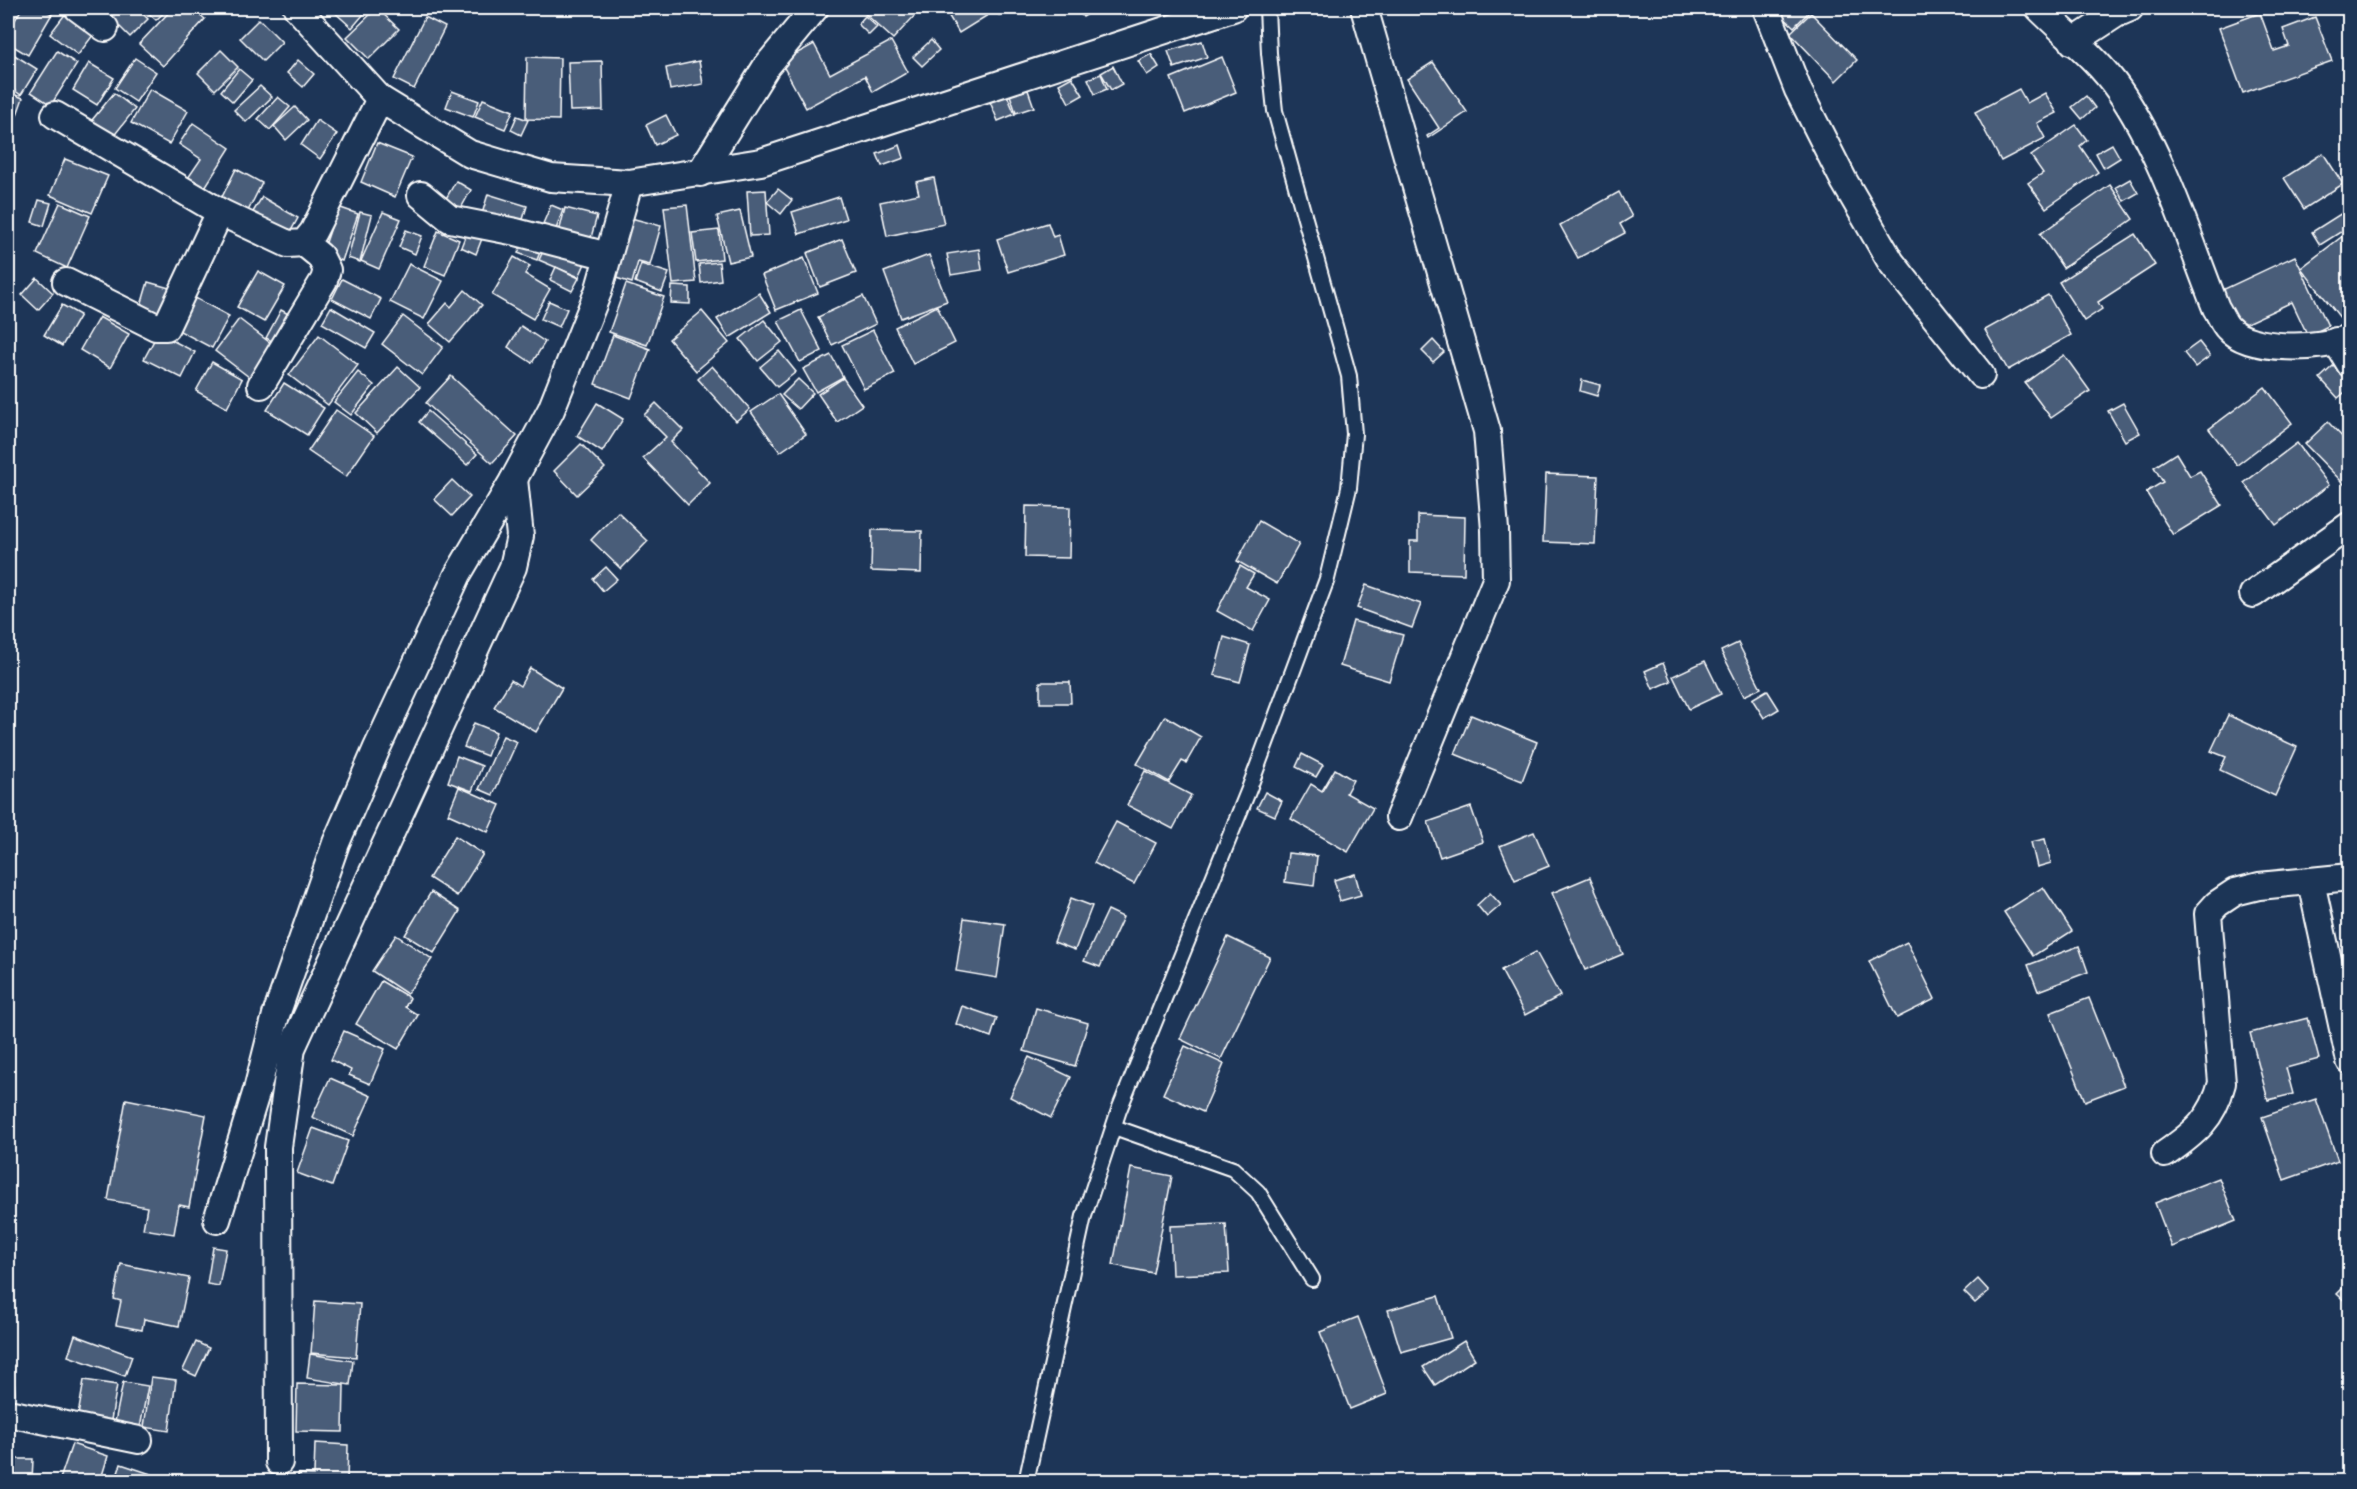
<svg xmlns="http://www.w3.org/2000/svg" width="2357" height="1489" viewBox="0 0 2357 1489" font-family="'Comic Neue',sans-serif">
	<rect width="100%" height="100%" fill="#1d3557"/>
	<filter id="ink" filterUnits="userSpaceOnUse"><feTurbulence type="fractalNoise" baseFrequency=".0167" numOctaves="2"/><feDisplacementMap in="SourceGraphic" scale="12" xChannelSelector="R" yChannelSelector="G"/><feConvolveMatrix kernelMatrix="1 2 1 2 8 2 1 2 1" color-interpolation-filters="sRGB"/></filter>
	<g filter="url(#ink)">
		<g fill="#4a5d79" stroke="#fff" stroke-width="1.5">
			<polygon points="22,8 41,8 52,14 28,55 8,43 8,32"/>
			<polygon points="109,8 137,8 148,19 130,37 105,12"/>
			<polygon points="143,8 169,8 156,20"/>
			<polygon points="173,8 192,8 205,19 163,66 139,44"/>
			<polygon points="332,8 369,8 352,28 331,9"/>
			<polygon points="377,8 399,29 369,59 347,37"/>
			<polygon points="859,8 917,8 920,10 893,39"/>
			<polygon points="936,8 951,8 939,14"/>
			<polygon points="955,8 995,8 996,10 959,33 947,13"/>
			<polygon points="996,8 1018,8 999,15"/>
			<polygon points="1077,8 1098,8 1083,17"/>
			<polygon points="1785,8 1804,8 1809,12 1794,27 1779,13"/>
			<polygon points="66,13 94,34 78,55 50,34"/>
			<polygon points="1811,13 1857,60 1836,81 1790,33"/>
			<polygon points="2260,13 2274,51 2289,46 2283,29 2315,17 2332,61 2243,93 2219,28"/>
			<polygon points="865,16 877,27 869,35 858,24"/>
			<polygon points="425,17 445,27 414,89 394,79"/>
			<polygon points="259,19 282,42 263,61 240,38"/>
			<polygon points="931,40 939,50 922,66 913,57"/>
			<polygon points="891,41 908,72 873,92 865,76 806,108 781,62 814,44 830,74"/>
			<polygon points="1202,41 1207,57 1174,68 1168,51"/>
			<polygon points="221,50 238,67 215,90 198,73"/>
			<polygon points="8,51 37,69 21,95 8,86"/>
			<polygon points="57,51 77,64 51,105 31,92"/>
			<polygon points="1151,54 1159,67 1147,75 1138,61"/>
			<polygon points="527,57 560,58 559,120 526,119"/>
			<polygon points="1222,57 1236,92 1185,113 1171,78"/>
			<polygon points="135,58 156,72 136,102 115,88"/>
			<polygon points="298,60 314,74 303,87 287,73"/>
			<polygon points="602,61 603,110 570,111 568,62"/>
			<polygon points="699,61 703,84 670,90 666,68"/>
			<polygon points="1433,62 1467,112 1428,138 1427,136 1439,128 1407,79"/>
			<polygon points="89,63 114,78 97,105 73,90"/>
			<polygon points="1113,66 1122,84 1111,90 1101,73"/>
			<polygon points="239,69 252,80 233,102 221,91"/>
			<polygon points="1101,74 1107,89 1095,94 1088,79"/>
			<polygon points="1072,77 1083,95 1069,103 1059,84"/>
			<polygon points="260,86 272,97 246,122 234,110"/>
			<polygon points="150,89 188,111 169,144 131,123"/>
			<polygon points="2019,89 2027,103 2045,93 2057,113 2037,123 2045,138 2001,161 1975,112"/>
			<polygon points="1028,90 1034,107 1016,113 1010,95"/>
			<polygon points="452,91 479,101 473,117 446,107"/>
			<polygon points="8,92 23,98 8,140"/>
			<polygon points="114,93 135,109 109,142 88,125"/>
			<polygon points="1007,95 1015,114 998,121 990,102"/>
			<polygon points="2086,96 2095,108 2082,119 2072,107"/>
			<polygon points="278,97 290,107 270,130 258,119"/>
			<polygon points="483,99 513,111 505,129 475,117"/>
			<polygon points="295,107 307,120 286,140 274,126"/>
			<polygon points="666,115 676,135 655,145 646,125"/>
			<polygon points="517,116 528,120 521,135 511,130"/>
			<polygon points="317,120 337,134 320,159 301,145"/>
			<polygon points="193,123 230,148 204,189 188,178 201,159 179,144"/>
			<polygon points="2076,125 2087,140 2080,146 2098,172 2046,208 2028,183 2043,173 2031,156"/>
			<polygon points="377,143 412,157 395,197 361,182"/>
			<polygon points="2112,144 2120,158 2104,168 2096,153"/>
			<polygon points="900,145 904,158 882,166 877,154"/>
			<polygon points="2323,153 2343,184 2304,209 2284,178"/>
			<polygon points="65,159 108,176 92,213 50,195"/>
			<polygon points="236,169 262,183 247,213 221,199"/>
			<polygon points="934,178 944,224 887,236 880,202 919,194 916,182"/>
			<polygon points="2130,179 2138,193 2124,201 2116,187"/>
			<polygon points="456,181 471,190 456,217 440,209"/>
			<polygon points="2110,185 2133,219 2063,268 2040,234"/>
			<polygon points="778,189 792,200 781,214 767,202"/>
			<polygon points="766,190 769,235 750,236 747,191"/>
			<polygon points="1619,192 1632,217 1620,224 1625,233 1578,258 1560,225"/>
			<polygon points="488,194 527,206 521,226 482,214"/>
			<polygon points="262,197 298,218 287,238 250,217"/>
			<polygon points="839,197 846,219 799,234 792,212"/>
			<polygon points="39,200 51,203 44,226 32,222"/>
			<polygon points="60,203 90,216 67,268 37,254"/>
			<polygon points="551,205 563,210 555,232 542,226"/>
			<polygon points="687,205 696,282 673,284 664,207"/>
			<polygon points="338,207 358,214 342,261 322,254"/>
			<polygon points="565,208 597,216 590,241 559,232"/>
			<polygon points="740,211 751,257 728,262 717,216"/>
			<polygon points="360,212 372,215 360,262 348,258"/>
			<polygon points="383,212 401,219 379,269 361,261"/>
			<polygon points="2342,213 2350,226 2320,245 2312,232"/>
			<polygon points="631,218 661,226 650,265 638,262 632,283 613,277"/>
			<polygon points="1048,223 1053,237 1058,235 1064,255 1008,272 997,239"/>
			<polygon points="468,229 483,236 476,254 461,247"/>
			<polygon points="406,230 422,236 415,254 399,247"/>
			<polygon points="719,230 722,259 696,262 692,233"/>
			<polygon points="438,231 459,240 445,275 424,266"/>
			<polygon points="2135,234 2155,265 2098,302 2102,309 2084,321 2059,282"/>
			<polygon points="2344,235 2350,242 2350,312 2341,319 2301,268"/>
			<polygon points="525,237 543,244 537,260 518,253"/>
			<polygon points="842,239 856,273 820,287 807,253"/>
			<polygon points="547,242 587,259 579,277 539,260"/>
			<polygon points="979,249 982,270 951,275 947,254"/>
			<polygon points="929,255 947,301 901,318 884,272"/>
			<polygon points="2295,256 2328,326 2308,336 2292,302 2236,328 2218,292"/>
			<polygon points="514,257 530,266 525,274 550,289 533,319 492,295"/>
			<polygon points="804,258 818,293 776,310 762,275"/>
			<polygon points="719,262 721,280 701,283 699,264"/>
			<polygon points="409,264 443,281 424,319 390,302"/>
			<polygon points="641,264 669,273 662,292 635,282"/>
			<polygon points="556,267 579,278 572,291 550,280"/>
			<polygon points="258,271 285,286 264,322 237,307"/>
			<polygon points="37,278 53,293 38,310 22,295"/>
			<polygon points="342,279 381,299 371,319 332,299"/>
			<polygon points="148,282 173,289 165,317 140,309"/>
			<polygon points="626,284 664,297 647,345 609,332"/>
			<polygon points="672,286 690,287 690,304 671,303"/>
			<polygon points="465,290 482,305 450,342 429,324 447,303 451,307"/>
			<polygon points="759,293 771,312 729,338 717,319"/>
			<polygon points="2048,295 2071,335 2008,370 1985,330"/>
			<polygon points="863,296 876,324 832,345 818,317"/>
			<polygon points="195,298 229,316 212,348 178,330"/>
			<polygon points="549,301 567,309 559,327 541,319"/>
			<polygon points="62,305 80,315 62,346 44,335"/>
			<polygon points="937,306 955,343 913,364 895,327"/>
			<polygon points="331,307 375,333 366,348 322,323"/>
			<polygon points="281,310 294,317 279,345 266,338"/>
			<polygon points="801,310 822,351 800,362 778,321"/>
			<polygon points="702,311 729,343 696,371 669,339"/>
			<polygon points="403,316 443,347 422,375 382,344"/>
			<polygon points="99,317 129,334 110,368 80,350"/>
			<polygon points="239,319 273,345 249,377 215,351"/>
			<polygon points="764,320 782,342 758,361 740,339"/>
			<polygon points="521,326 545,342 532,363 508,347"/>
			<polygon points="873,330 895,374 864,389 842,345"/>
			<polygon points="158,333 195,352 182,378 144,359"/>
			<polygon points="319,335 358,365 328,405 289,375"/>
			<polygon points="613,335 650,349 631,398 595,384"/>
			<polygon points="1433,340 1444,352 1433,362 1422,351"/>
			<polygon points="2199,342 2210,356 2195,367 2184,353"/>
			<polygon points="779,351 796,372 777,387 760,367"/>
			<polygon points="831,355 843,377 816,392 803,369"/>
			<polygon points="2064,355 2090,391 2051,418 2025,383"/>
			<polygon points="212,362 242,379 227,408 196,391"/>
			<polygon points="712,366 750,409 736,421 698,379"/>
			<polygon points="2333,366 2350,383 2350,388 2338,398 2320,378"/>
			<polygon points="398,367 420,387 377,433 356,413"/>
			<polygon points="358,372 374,385 351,415 334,402"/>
			<polygon points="451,376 517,436 492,463 426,403"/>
			<polygon points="843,378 862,405 837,422 818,394"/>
			<polygon points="798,379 813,393 798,409 782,395"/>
			<polygon points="1582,380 1600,385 1597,396 1580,391"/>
			<polygon points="284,383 324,408 307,435 267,410"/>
			<polygon points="2265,387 2292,423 2237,465 2209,429"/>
			<polygon points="778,394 806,434 780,452 751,412"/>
			<polygon points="597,403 623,419 602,452 577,436"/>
			<polygon points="656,403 683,430 671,442 710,483 688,505 643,458 666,437 644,415"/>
			<polygon points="2123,403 2140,433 2125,441 2108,411"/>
			<polygon points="336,410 374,436 346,477 308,451"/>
			<polygon points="428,411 477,454 467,465 419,422"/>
			<polygon points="2328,422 2350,445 2350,481 2345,485 2305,444"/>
			<polygon points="2297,443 2329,485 2276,525 2244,483"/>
			<polygon points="581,444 605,468 577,495 554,471"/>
			<polygon points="2176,453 2190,476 2200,471 2222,505 2173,535 2146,492 2163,482 2154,467"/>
			<polygon points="1546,474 1598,476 1595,544 1543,542"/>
			<polygon points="452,480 470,497 452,516 434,499"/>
			<polygon points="1026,506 1070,507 1069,558 1025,557"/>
			<polygon points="618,512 648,541 621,569 591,540"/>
			<polygon points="1418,515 1465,517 1464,574 1410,572 1410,541 1418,541"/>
			<polygon points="1259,521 1299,544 1277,584 1237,561"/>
			<polygon points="872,530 922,531 921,573 871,571"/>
			<polygon points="1240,566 1254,574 1246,587 1270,600 1253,631 1217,611"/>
			<polygon points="606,567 617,579 603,591 593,579"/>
			<polygon points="1366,585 1421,604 1412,628 1357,608"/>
			<polygon points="1353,621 1403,635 1389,681 1340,666"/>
			<polygon points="1224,637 1250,645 1240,682 1214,675"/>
			<polygon points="1738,643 1761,688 1744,696 1721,651"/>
			<polygon points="1705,661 1721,694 1689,709 1673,676"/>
			<polygon points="1663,663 1671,681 1653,689 1645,671"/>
			<polygon points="530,668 562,688 536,732 494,707 511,680 520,686"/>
			<polygon points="1040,682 1070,682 1071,703 1040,703"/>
			<polygon points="1767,690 1779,709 1764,718 1752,699"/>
			<polygon points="1471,715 1537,742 1522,781 1455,754"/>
			<polygon points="2228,715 2297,747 2275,796 2220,770 2226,757 2211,751"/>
			<polygon points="1165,716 1201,737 1186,763 1182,761 1169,782 1137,764"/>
			<polygon points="474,723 496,732 487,756 464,747"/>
			<polygon points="503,736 517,742 493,795 479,789"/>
			<polygon points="1302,754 1323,765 1316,777 1296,767"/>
			<polygon points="457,756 482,766 472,791 448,782"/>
			<polygon points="1335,769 1353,780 1346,793 1373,808 1348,852 1291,819 1311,784 1322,791"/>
			<polygon points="1145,771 1191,795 1173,829 1127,805"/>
			<polygon points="459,787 500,805 488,832 448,814"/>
			<polygon points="1265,792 1282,801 1275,816 1257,808"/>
			<polygon points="1471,807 1483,842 1440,857 1428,822"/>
			<polygon points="1116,822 1156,843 1134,884 1094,863"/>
			<polygon points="1534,832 1549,866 1515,880 1500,846"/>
			<polygon points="455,836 483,854 457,896 429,878"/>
			<polygon points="2045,839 2051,863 2037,867 2031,842"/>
			<polygon points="1288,853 1317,856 1314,886 1285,882"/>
			<polygon points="1355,874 1361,895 1340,901 1334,880"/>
			<polygon points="1590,877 1623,954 1585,970 1552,893"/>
			<polygon points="2043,887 2072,931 2033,956 2004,912"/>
			<polygon points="431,892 460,911 434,953 405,935"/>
			<polygon points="1490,893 1501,905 1487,917 1477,905"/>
			<polygon points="1071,898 1092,906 1075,950 1054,942"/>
			<polygon points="1108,910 1123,917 1100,967 1084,961"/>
			<polygon points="964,918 1005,924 997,978 956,971"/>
			<polygon points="396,935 432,959 407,994 372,971"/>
			<polygon points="1228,937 1270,957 1221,1059 1180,1039"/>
			<polygon points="1907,942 1935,999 1897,1018 1869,961"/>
			<polygon points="2079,946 2088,972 2038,991 2028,965"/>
			<polygon points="1536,952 1560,996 1525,1015 1501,970"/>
			<polygon points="381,981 410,998 405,1007 418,1015 398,1049 356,1024"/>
			<polygon points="2089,998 2124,1086 2085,1101 2050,1013"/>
			<polygon points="962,1006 997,1018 991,1037 956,1024"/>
			<polygon points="1036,1008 1088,1023 1075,1066 1024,1051"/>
			<polygon points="2308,1018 2319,1059 2286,1068 2293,1094 2268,1100 2250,1033"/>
			<polygon points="344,1031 385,1049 370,1084 349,1075 351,1070 331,1060"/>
			<polygon points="1185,1046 1224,1064 1203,1112 1163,1094"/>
			<polygon points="1029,1057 1071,1077 1051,1118 1010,1097"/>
			<polygon points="330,1078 371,1096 353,1136 312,1117"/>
			<polygon points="126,1099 206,1115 189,1207 179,1205 174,1234 143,1229 147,1207 108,1200"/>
			<polygon points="2316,1099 2338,1161 2284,1180 2262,1117"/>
			<polygon points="313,1128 348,1141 332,1186 297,1173"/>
			<polygon points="1131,1168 1172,1176 1153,1273 1113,1265"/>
			<polygon points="2219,1178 2236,1221 2172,1247 2155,1203"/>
			<polygon points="1226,1224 1229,1273 1172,1275 1170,1226"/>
			<polygon points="213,1247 226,1249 219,1286 207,1284"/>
			<polygon points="121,1264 189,1278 179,1326 144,1319 142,1330 116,1325 121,1301 114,1299"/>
			<polygon points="1978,1279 1989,1291 1975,1303 1964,1292"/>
			<polygon points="2350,1281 2350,1306 2337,1294"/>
			<polygon points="1438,1296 1451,1338 1401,1352 1388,1310"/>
			<polygon points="315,1301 360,1304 356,1357 311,1353"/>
			<polygon points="1358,1317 1387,1394 1350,1409 1320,1332"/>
			<polygon points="75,1335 132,1356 125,1376 68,1356"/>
			<polygon points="1464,1341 1475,1359 1435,1385 1423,1367"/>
			<polygon points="196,1342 209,1348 196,1376 183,1370"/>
			<polygon points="310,1354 353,1361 350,1385 307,1378"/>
			<polygon points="8,1365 13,1365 15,1394 8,1395"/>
			<polygon points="151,1377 176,1380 169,1431 144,1427"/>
			<polygon points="84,1380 117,1385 110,1426 77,1421"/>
			<polygon points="123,1382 148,1386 139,1433 114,1427"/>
			<polygon points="297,1384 344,1385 343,1432 296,1431"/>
			<polygon points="315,1443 348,1445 347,1482 298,1482 298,1474 314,1475"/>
			<polygon points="72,1444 108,1456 100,1482 59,1482"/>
			<polygon points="8,1459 33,1459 32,1482 8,1481"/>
			<polygon points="121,1464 160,1477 159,1482 115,1482"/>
		</g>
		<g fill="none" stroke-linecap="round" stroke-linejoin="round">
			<defs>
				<g id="lane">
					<polyline points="1114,1127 1233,1169 1258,1192 1312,1279"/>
					<polyline points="1026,1482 1084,1216 1119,1110 1249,789 1327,579 1349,488 1354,434 1349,376 1275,111 1269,53 1267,8"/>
				</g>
				<g id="street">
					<polyline points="78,8 105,28"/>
					<polyline points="297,8 380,99 470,154 551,178 629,183 761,162 1233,8"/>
					<polyline points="1364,8 1487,431 1495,530 1496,580 1399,817"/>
					<polyline points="1766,8 1798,90 1844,181 1891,262 1981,375"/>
					<path d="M2039,8C2066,35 2097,58 2119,90C2162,152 2188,237 2216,308C2220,314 2223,323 2228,328C2249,352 2323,350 2350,337"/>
					<polyline points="2073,42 2116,14 2130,8"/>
					<polyline points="55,115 220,212 288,244 304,243 313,232 380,99"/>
					<polyline points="700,173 766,67 815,8"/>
					<polyline points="421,195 450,219 516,232 608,256"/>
					<polyline points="66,282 156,327 166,327 220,212"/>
					<polyline points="2336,341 2350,364"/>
					<polyline points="261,385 324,280 327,270 320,256 304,243"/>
					<polyline points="2253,594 2350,525"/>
					<polyline points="2311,882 2350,1061"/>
					<path d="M2165,1154C2195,1133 2213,1119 2222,1083L2208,914L2217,904L2235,892L2259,886L2350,877"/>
					<polyline points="217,1220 257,1090 276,1015 336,843 377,748 458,574 514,479 551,410 598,292 629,183"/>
					<polyline points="8,1413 139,1440"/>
					<polyline points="279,1462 278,1147 292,1048 513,567 520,536 514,479"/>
				</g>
			</defs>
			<use href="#lane" stroke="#fff" stroke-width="18"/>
			<use href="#street" stroke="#fff" stroke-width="30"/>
			<use href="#lane" stroke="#1d3557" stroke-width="14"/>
			<use href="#street" stroke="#1d3557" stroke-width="26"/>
		</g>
	</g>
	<rect width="2357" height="1489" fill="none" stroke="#1d3557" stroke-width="30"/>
	<rect x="15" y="15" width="2327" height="1459" fill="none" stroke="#fff" stroke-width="2" filter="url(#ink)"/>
</svg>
